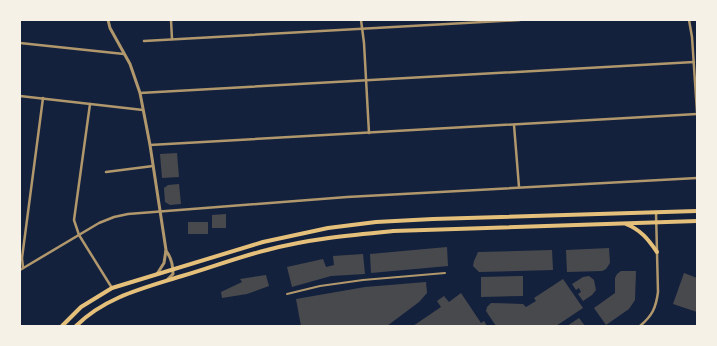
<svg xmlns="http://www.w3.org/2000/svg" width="717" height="346" viewBox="0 0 717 346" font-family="Helvetica,sans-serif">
	<rect width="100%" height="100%" fill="#14213d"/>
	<g fill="#48494c">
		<polygon points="177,153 179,177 162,178 160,154"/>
		<polygon points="179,184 181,204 170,205 165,202 164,188 168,185"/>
		<polygon points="226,214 226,228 212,228 212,215"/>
		<rect x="188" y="222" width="20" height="12"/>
		<polygon points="447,247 448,266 371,273 370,254"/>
		<polygon points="609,248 610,263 606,269 602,271 567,272 566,250"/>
		<polygon points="552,250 553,270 479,272 473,266 474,261 478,252"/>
		<polygon points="363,254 365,274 331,276 292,287 287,267 323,259 326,267 334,265 333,256"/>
		<polygon points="621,271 636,271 635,300 629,309 606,325 594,308 615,293 615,278 617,274"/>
		<polygon points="684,273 697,278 697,312 673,304"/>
		<polygon points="266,275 269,286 247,294 222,298 221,292 242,282 240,279"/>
		<polygon points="523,276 523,296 481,297 481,277"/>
		<polygon points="589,276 594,280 596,290 592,295 583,301 578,294 581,292 579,288 576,290 572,284 583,277"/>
		<polygon points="563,279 583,308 556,326 496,326 486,311 487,307 491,303 523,304 526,307 536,301 534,298"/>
		<polygon points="426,282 427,293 419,302 387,326 301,326 296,299 365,287"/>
		<polygon points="461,293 481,323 484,321 487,326 413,326 441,307 437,301 444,296 449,302"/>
		<polygon points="579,318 585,326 567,326"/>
	</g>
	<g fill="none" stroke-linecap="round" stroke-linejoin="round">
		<polyline stroke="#b1986c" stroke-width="2" points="287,294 320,286 363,280 445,273"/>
		<g stroke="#b1986c" stroke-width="2.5">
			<polyline points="171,20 172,39"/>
			<polyline points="361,20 364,43 369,133"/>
			<polyline points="689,20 692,37 697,112"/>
			<polyline points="144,41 520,20"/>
			<polyline points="20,43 124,54"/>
			<polyline points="140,93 694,62"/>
			<polyline points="20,96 143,110"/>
			<polyline points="90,104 74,220 79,235 112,288"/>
			<polyline points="514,125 519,187"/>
			<polyline points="150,145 697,114"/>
			<polyline points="106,172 153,166"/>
			<polyline points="23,268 22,258 43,98"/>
			<polyline points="20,270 99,223 114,217 128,214 347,197 697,178"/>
			<path d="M640,326C652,316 656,308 658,292L656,212"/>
		</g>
		<g stroke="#b1986c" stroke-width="3">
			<polyline points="108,20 110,28 130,64 140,93 150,145 166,250 164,263 157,274"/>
			<path d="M166,251C171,257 173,266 173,274L168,279"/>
		</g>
		<g stroke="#e5c07b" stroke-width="4">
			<path d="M626,224C641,230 648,239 657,252"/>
			<polyline points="62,326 81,307 112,288 263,242 328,228 376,222 433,219 697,211"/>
			<path d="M76,326C105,297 144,288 182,276C210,268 238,257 267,250C308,239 351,235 393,231L697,221"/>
		</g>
	</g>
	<rect width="717" height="346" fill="none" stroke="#f6f1e7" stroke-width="42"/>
</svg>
